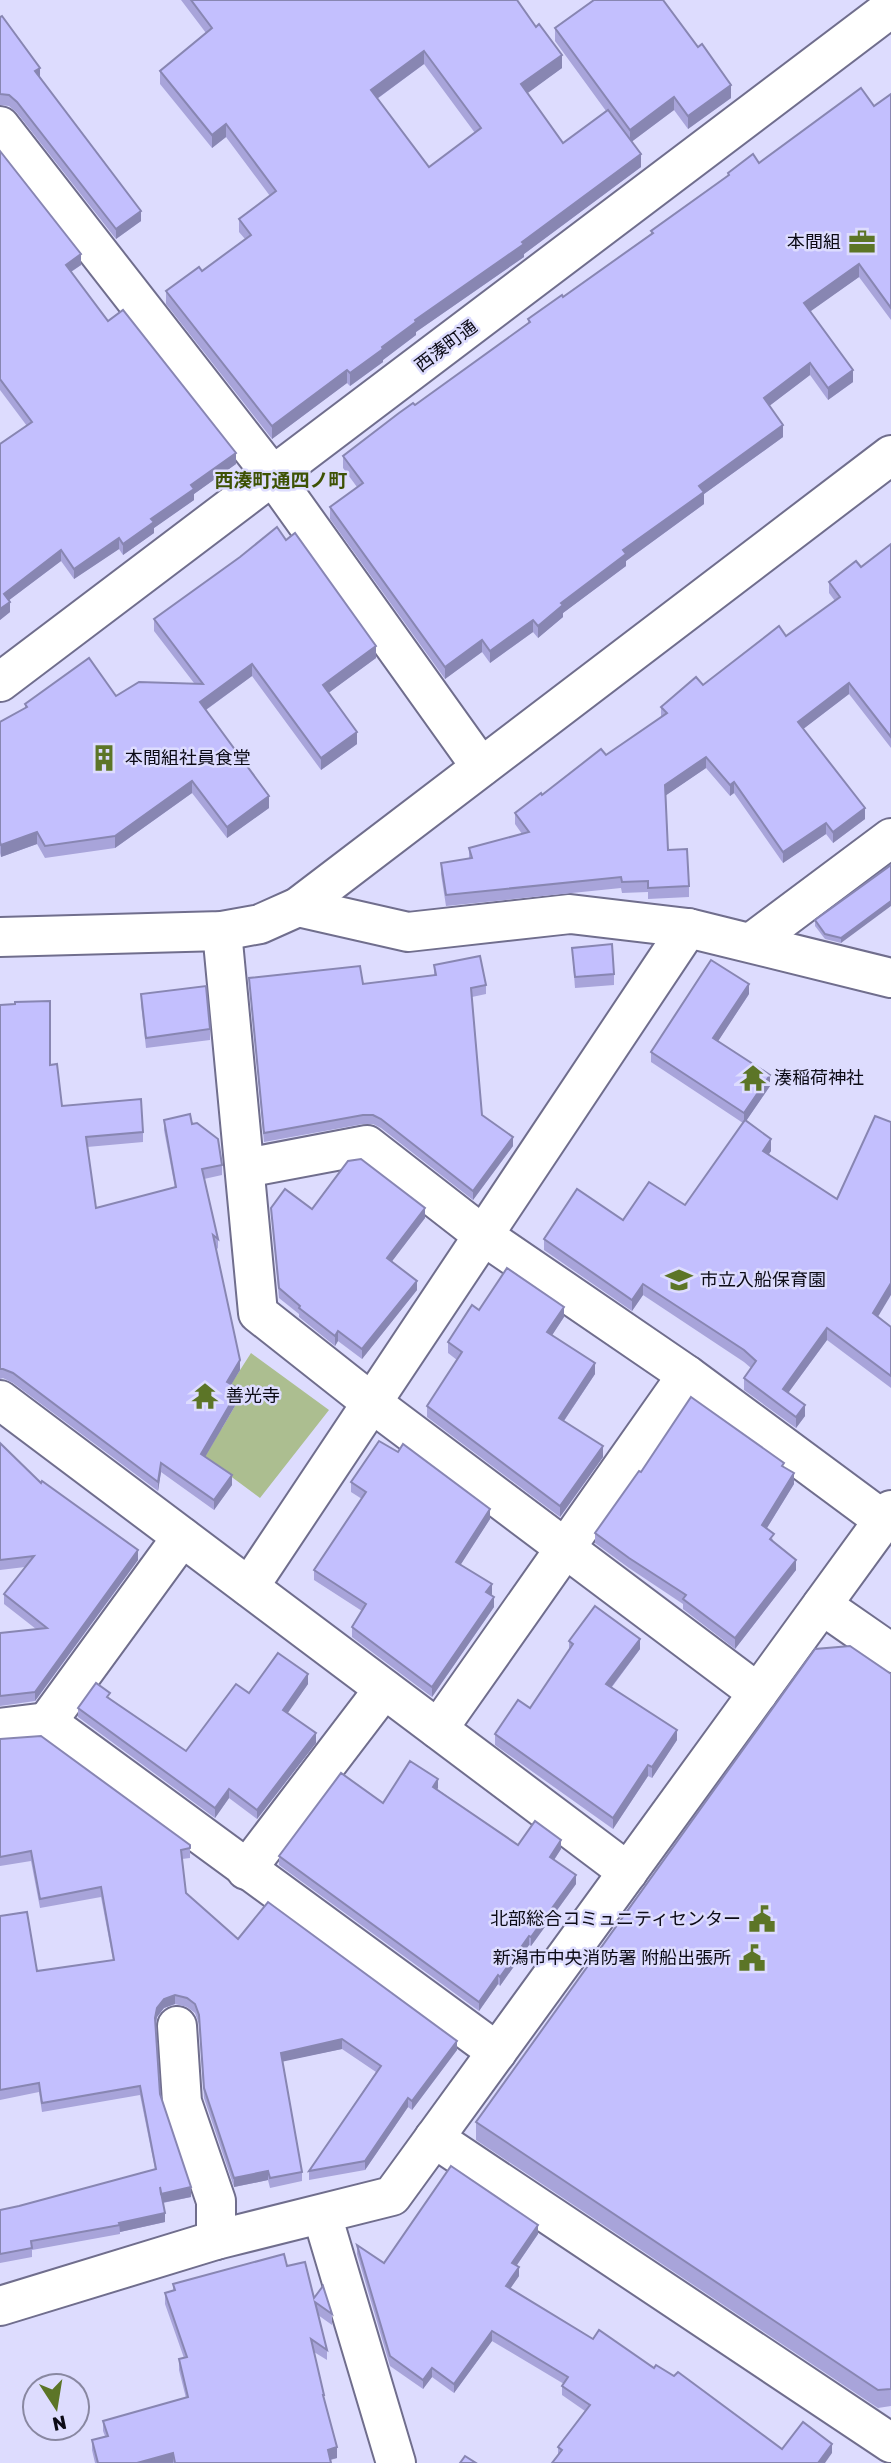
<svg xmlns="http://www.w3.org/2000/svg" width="891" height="2463" viewBox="0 0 891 2463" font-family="Rubik,'Noto Sans JP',sans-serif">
	<rect width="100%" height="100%" fill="#dddcfe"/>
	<polygon fill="#acbe90" points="251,1353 329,1410 260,1498 198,1452 222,1428 239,1399 226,1392"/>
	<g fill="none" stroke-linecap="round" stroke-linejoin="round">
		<defs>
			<g id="minor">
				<polyline points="0,126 273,476 481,767"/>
				<polyline points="0,682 891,8"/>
				<polyline points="298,907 408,932 570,914 688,928 891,978"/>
				<polyline points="222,931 258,1313 372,1403 758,1693"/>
				<polyline points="752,942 891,838"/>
				<polyline points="246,1168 367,1145 484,1236 687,1375 883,1520"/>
				<polyline points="0,1400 628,1872"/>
				<polyline points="249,1587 688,928"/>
				<polyline points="822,1605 891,1653"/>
				<polyline points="47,1722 182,1537"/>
				<polyline points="0,1728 47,1722 497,2052"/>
				<polyline points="438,1729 687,1375"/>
				<polyline points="246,1870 384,1689"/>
				<polyline points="177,2026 182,2102 216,2201 216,2240"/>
				<polyline points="434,2138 891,2443"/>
				<polyline points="322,2215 396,2463"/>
				<polyline points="0,2306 216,2240 392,2196 891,1510"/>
			</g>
			<polyline id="tertiary" points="0,937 222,931 260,924 298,907 891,455"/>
		</defs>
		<use href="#minor" stroke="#706e8d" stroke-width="42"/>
		<use href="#tertiary" stroke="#706e8d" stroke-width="42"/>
		<use href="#minor" stroke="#fff" stroke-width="38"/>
		<use href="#tertiary" stroke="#fff" stroke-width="38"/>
	</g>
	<g fill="#a8a4da" fill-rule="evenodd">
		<path d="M181,0H517L562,68L527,93L563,143L606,111L555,41V28L731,98L688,129L674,110L631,142L641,167L524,254V257L416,332V335L383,360V362L350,386L347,383L272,439L166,304V291L202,271L245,239L239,232V219L270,196L226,137L212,148L160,84V71L206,33ZM424,64L475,133L429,167L377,99Z"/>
		<polygon points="0,17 40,77 141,221 116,239 17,113 9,106 0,105"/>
		<polygon points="891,94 891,320 859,277 810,311 853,382 828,400 810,375 769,406 783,437 704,494 704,504 626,561 626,566 563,613 563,617 538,638 533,632 490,663 482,652 445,679 330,519 330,507 357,487 343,468 343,456 415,405 528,323 528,319 563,297 651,234 651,231 728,176 728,173 759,163 874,106"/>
		<polygon points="0,151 81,265 71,272 108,321 236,464 194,494 194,500 154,528 154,533 123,555 119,549 74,579 61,561 9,600 10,612 0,620 0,444 27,426 0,390"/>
		<polygon points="891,544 891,748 849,694 803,729 865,819 833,843 826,834 783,863 734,793 730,796 706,768 666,795 668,850 689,886 689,897 648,899 648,892 622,893 621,888 446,906 441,874 441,863 469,859 469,848 522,834 515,824 515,813 606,755 661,717 661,707 703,685 786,636 835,601 829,593 829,582 861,567"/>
		<polygon points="154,619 376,658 328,693 357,744 321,770 252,676 206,710 269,808 227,838 192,793 115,848 45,858 37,844 1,857 0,853 0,722 25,708 25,704 116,696 194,683 154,631"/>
		<polygon points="891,865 841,943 825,939 815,926 815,920"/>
		<polygon points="572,948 614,974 614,985 575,988"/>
		<polygon points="434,965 486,985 486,994 472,997 482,1115 513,1146 473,1200 381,1128 373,1124 363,1124 264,1142 249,978 363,984 434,975"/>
		<polygon points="141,994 210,1029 210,1040 146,1048 141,1004"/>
		<polygon points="749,994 718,1041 770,1086 746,1121 771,1151 769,1154 878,1317 891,1327 891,1388 827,1340 788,1393 805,1416 796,1428 744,1390 744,1378 751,1368 744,1362 643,1295 632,1311 544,1250 544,1239 685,1205 743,1123 651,1062 651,1052"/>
		<polygon points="0,1005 50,1065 62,1106 143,1132 143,1142 87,1147 96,1208 175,1188 164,1130 164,1120 192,1124 222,1165 222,1175 204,1179 218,1239 218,1249 216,1247 240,1370 231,1384 239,1399 205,1457 232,1485 214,1510 161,1472 158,1491 13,1383 3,1378 0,1379"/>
		<polygon points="271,1208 312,1209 425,1218 391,1262 417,1290 362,1359 338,1341 335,1346 299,1317 299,1314 279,1298"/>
		<polygon points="479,1310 564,1317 552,1335 595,1374 564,1421 603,1457 560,1517 427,1417 427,1406 457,1360 448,1353 448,1342"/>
		<polygon points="0,1443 41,1483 138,1560 35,1701 0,1706 0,1633 36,1629 4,1604 4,1594 25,1567 0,1570"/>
		<polygon points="784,1467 794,1484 767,1528 774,1542 796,1570 735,1649 683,1609 683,1604 629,1568 595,1543 595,1533 641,1472"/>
		<polygon points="351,1482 490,1519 460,1565 492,1594 494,1607 432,1697 352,1637 352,1627 362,1611 314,1580 314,1570 362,1499 351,1492"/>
		<polygon points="569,1641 640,1649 612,1687 677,1740 652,1778 648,1776 613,1829 495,1745 495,1734 530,1708 569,1650"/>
		<polygon points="891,1674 891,2406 878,2408 476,2140 476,2122"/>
		<polygon points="308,1684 287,1713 316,1743 257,1819 229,1798 215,1818 78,1717 78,1708 110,1699 186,1751 249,1693"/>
		<polygon points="0,1739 190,1845 190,1858 182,1859 186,1893 238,1939 457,2050 412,2110 408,2107 365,2170 309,2180 309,2171 376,2072 342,2049 282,2061 302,2172 302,2181 270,2188 268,2180 234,2187 204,2098 199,2024 195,2013 187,2007 175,2004 164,2008 157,2017 156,2024 160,2094 191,2197 163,2203 165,2222 120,2232 120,2234 32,2250 32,2257 0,2263 0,2210 19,2206 155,2169 140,2095 42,2112 39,2092 0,2100 0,1916 37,1971 113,1960 101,1897 40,1908 31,1861 0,1866"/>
		<polygon points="438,1788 437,1789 518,1845 561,1849 554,1860 576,1884 531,1946 529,1945 500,1986 498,1984 479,2011 279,1865 279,1856 383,1803"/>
		<polygon points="538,2234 517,2265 519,2276 510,2288 593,2339 654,2368 782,2449 832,2453 558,2455 558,2447 585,2411 562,2395 562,2386 564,2384 492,2341 454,2393 432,2377 423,2389 390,2366 357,2254 357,2245 384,2263"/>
		<polygon points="287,2266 314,2298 332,2314 332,2325 318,2315 327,2350 327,2360 314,2352 337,2458 331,2460 331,2463 95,2463 92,2450 92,2440 105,2436 103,2431 103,2421 186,2398 179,2370 179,2359 184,2358 165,2304 165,2293 173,2291 173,2284"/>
	</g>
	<g fill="#8886b2">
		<polygon points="424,51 424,64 371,103 371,90"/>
		<polygon points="562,55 562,68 521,98 521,84"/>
		<polygon points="40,68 40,78 35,71"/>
		<polygon points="731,85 731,98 688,129 688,116"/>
		<polygon points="674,97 674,110 630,143 630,130"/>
		<polygon points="226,124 226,137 212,148 212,135"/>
		<polygon points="641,154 641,167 524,254 524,257 416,332 416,335 383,360 383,362 350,386 350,373 415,320"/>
		<polygon points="141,211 141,221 116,239 116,229"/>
		<polygon points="81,254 81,265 66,275 66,265"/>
		<polygon points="859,264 859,277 804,316 804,303"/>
		<polygon points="810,363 810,375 764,410 764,398"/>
		<polygon points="347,370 347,383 272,439 272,426"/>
		<polygon points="853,370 853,382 828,400 828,388"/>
		<polygon points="783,425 783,437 704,494 704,504 626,561 626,566 563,613 563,617 538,638 538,626 561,603 699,486"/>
		<polygon points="236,453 236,464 194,494 194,500 154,528 154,533 123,555 123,544 151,519 191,485"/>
		<polygon points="119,538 119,549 74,579 74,569"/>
		<polygon points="61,550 61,561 4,604 4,594"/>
		<polygon points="10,602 10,612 0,620 0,609"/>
		<polygon points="533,620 533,632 490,663 490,651"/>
		<polygon points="482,640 482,652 445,679 445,667"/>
		<polygon points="376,646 376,658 323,697 323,685"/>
		<polygon points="252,664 252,676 200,714 200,702"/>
		<polygon points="849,683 849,694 798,733 798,722"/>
		<polygon points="357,732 357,744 321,770 321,758"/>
		<polygon points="706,757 706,768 665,796 665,785"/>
		<polygon points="192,781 192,793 115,848 115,836"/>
		<polygon points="734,782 734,793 730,796 730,785"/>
		<polygon points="269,796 269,808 227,838 227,827"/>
		<polygon points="865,808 865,819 833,843 833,832"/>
		<polygon points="826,823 826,834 783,863 783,852"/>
		<polygon points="37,832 37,844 1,857 1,845"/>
		<polygon points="891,901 891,906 841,943 841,938"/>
		<polygon points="749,984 749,994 713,1049 713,1038"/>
		<polygon points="770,1075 770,1086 744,1124 744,1113"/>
		<polygon points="513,1137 513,1146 473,1200 473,1191"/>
		<polygon points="771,1139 771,1151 763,1162 763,1151"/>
		<polygon points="425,1208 425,1218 387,1268 387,1258"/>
		<polygon points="417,1281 417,1290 362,1359 362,1349"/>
		<polygon points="891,1283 891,1295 873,1325 873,1313"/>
		<polygon points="643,1284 643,1295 632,1311 632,1300"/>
		<polygon points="564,1307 564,1317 547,1343 547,1332"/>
		<polygon points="827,1328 827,1340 783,1400 783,1389"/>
		<polygon points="338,1331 338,1341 335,1346 335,1336"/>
		<polygon points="240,1360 240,1370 227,1392 227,1382"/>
		<polygon points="595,1363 595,1374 559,1428 559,1418"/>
		<polygon points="239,1389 239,1399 201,1464 201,1454"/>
		<polygon points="805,1405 805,1416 796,1428 796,1417"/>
		<polygon points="603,1446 603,1457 560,1517 560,1506"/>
		<polygon points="161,1463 161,1472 158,1491 158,1482"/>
		<polygon points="794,1473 794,1484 762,1536 762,1525"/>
		<polygon points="232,1475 232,1485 214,1510 214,1500"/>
		<polygon points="490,1509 490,1519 456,1572 456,1562"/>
		<polygon points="138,1550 138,1560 35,1701 35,1692"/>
		<polygon points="796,1560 796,1570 735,1649 735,1638"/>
		<polygon points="492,1584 492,1594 486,1602 486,1592"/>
		<polygon points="494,1597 494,1607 432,1697 432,1687"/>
		<polygon points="640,1639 640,1649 606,1694 606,1684"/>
		<polygon points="308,1674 308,1684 283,1720 283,1710"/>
		<polygon points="677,1730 677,1740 652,1778 652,1767"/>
		<polygon points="316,1733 316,1743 257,1819 257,1810"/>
		<polygon points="648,1765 648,1776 613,1829 613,1818"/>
		<polygon points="438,1779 438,1788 433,1796 433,1787"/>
		<polygon points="229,1789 229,1798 215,1818 215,1808"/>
		<polygon points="561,1840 561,1849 550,1866 550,1857"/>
		<polygon points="576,1875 576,1884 531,1946 531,1937"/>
		<polygon points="529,1936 529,1945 500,1986 500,1977"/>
		<polygon points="498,1975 498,1984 479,2011 479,2002"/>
		<polygon points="175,1995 175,2004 164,2008 157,2017 155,2027 155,2018 157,2008 164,1999"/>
		<polygon points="342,2039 342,2049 281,2062 281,2053"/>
		<polygon points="457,2041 457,2050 412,2110 412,2101"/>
		<polygon points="408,2098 408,2107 365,2170 365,2161"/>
		<polygon points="268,2171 268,2180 234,2187 234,2178"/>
		<polygon points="191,2187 191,2197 161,2203 161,2194"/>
		<polygon points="165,2213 165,2222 120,2232 119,2223"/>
		<polygon points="538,2225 538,2234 512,2272 512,2263"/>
		<polygon points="519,2267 519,2276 506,2295 506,2286"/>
		<polygon points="492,2331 492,2341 454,2393 454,2384"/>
		<polygon points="432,2368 432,2377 423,2389 423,2380"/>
		<polygon points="832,2444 832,2453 825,2463 818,2463"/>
		<polygon points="337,2447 337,2458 328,2460 328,2450"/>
		<polygon points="173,2453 173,2463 137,2463"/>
	</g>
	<g fill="#c3bffe" stroke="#8886b2" stroke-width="2" fill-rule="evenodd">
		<path d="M191,0H517L536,27L539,24L562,55L521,84L563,143L608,110L641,154L522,242L524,244L415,320L416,322L382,347L383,349L350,373L347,370L272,426L166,291L199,267L202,271L251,235L239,219L276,191L226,124L212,135L160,71L212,28ZM424,51L481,128L429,167L371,90Z"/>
		<polygon points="594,0 663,0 698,47 702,44 731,85 688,116 674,97 630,130 555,28"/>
		<polygon points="2,16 40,68 35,71 141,211 116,229 17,102 9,95 0,94 0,17"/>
		<polygon points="861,88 874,106 891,94 891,308 859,264 804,303 853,370 828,388 810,363 764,398 783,425 699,486 704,492 623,550 626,554 561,603 563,605 538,626 533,620 490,651 482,640 445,667 330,507 363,483 343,456 399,413 413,403 415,405 530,322 528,319 562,295 563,297 653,233 651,231 729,175 728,173 753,154 759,163"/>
		<polygon points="0,151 81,254 66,265 108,321 123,310 236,453 191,485 194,489 151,519 154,522 123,544 119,538 74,569 61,550 4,594 10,602 0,609 0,444 32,422 0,379"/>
		<polygon points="277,527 286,540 295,533 376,646 323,685 357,732 321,758 252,664 200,702 269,796 227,827 192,781 115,836 45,846 37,832 1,845 0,842 0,722 27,707 25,704 89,658 116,696 139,682 203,684 154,619 240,557"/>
		<polygon points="891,544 891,737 849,683 798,722 865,808 833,832 826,823 783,852 734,782 730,785 706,757 665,785 668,850 687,849 689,886 648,888 648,881 622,882 621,877 446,895 441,863 472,858 469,848 529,832 515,813 541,793 542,795 601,749 606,755 667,713 661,707 696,677 703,685 779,626 786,636 840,597 829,582 856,561 861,567"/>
		<polygon points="891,865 891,901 841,938 825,934 815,920"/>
		<polygon points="612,944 614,974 575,977 572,948"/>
		<polygon points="480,956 486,985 471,988 482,1115 513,1137 473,1191 381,1119 373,1115 363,1115 264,1133 249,978 360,966 363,984 436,975 434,965"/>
		<polygon points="711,960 749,984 713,1038 770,1075 744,1113 651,1052"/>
		<polygon points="206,986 210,1029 146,1038 141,994"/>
		<polygon points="50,1001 50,1065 57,1064 62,1106 141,1099 143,1132 86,1137 96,1208 176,1187 164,1120 190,1114 192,1124 197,1123 218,1139 222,1165 202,1169 218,1239 213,1235 240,1360 227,1382 239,1389 201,1454 232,1475 214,1500 161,1463 158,1482 13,1373 3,1369 0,1369 0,1005 15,1004 15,1002"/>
		<polygon points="875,1116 891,1122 891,1283 873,1313 891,1327 891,1376 827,1328 783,1389 805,1405 796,1417 744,1378 756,1361 744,1350 643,1284 632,1300 544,1239 577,1189 623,1220 649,1182 685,1205 745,1120 771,1139 763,1151 837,1199"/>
		<polygon points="361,1159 425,1208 387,1258 417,1281 362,1349 338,1331 335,1336 299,1308 300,1306 279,1288 271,1208 285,1189 312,1209 348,1161"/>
		<polygon points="507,1268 564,1307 547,1332 595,1363 559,1418 603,1446 560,1506 427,1406 462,1352 448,1342 472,1305 479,1310"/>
		<polygon points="691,1397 784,1463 782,1466 794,1473 762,1525 774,1534 770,1539 796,1560 735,1638 683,1599 686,1595 629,1558 595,1533 639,1471 641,1472"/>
		<polygon points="379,1441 398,1452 403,1444 490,1509 456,1562 492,1584 486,1592 494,1597 432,1687 352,1627 366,1604 314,1570 366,1492 351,1482"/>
		<polygon points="0,1443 41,1483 42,1481 138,1550 35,1692 0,1696 0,1633 47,1628 4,1594 34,1556 0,1560"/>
		<polygon points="595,1606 640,1639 606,1684 677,1730 652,1767 648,1765 613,1818 495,1734 518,1700 530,1708 573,1644 569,1641"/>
		<polygon points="850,1646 891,1674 891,2389 878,2390 476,2122 815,1649"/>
		<polygon points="278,1653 308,1674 283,1710 316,1733 257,1810 229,1789 215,1808 78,1708 96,1683 110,1693 107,1697 186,1751 236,1684 249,1693"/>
		<polygon points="41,1736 190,1845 190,1848 181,1850 186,1893 238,1939 268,1902 457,2041 412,2101 408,2098 365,2161 309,2171 381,2066 342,2039 281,2053 302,2172 270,2178 268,2171 234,2178 204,2088 199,2015 195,2004 187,1998 175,1995 164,1999 157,2008 155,2018 160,2094 191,2187 161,2194 160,2187 165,2213 119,2223 120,2225 31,2241 32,2248 0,2254 0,2210 19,2206 156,2169 140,2086 42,2103 39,2083 0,2090 0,1916 27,1912 37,1971 114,1960 101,1887 40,1899 31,1851 0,1857 0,1739"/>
		<polygon points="410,1761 438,1779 433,1787 518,1845 535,1821 561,1840 550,1857 576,1875 531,1937 529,1936 500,1977 498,1975 479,2002 279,1856 341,1773 383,1803"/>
		<polygon points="451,2166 538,2225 512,2263 519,2267 506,2286 593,2339 599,2330 654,2368 656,2365 674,2376 678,2372 782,2449 803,2422 832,2444 818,2463 552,2463 562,2450 558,2447 590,2405 562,2386 568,2377 492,2331 454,2384 432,2368 423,2380 390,2356 357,2245 384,2263"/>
		<polygon points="284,2254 287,2266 305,2262 314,2298 323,2286 332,2314 315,2302 327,2350 311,2339 324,2395 323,2395 337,2447 328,2450 331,2463 175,2463 173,2453 137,2463 98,2463 92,2440 108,2436 103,2421 188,2397 179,2359 187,2357 165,2293 175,2290 173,2284"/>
		<polygon points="465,2456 476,2463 460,2463"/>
	</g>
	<defs>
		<symbol id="office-bare" viewBox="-9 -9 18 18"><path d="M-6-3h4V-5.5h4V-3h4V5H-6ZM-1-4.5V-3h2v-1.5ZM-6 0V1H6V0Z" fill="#5c7527" stroke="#dddcfe" stroke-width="2.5" paint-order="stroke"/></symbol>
		<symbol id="building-bare" viewBox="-9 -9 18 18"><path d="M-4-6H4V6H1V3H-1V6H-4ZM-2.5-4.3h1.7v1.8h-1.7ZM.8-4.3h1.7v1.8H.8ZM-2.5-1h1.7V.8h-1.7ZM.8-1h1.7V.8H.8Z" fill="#5c7527" stroke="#dddcfe" stroke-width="2.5" paint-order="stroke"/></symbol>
		<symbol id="temple-bare" viewBox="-9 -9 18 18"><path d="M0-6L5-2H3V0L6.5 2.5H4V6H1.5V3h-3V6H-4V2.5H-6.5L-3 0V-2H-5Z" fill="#5c7527" stroke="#dddcfe" stroke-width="2.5" paint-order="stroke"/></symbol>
		<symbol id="school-bare" viewBox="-9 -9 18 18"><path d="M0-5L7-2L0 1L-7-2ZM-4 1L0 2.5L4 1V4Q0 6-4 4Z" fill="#5c7527" stroke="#dddcfe" stroke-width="2.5" paint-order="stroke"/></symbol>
		<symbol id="civic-bare" viewBox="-9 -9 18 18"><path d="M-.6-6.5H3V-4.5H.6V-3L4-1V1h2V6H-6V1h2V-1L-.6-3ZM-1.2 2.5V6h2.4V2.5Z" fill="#5c7527" stroke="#dddcfe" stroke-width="2.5" paint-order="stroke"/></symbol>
	</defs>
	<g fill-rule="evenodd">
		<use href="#office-bare" x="843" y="223" width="38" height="38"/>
		<use href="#building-bare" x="85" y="739" width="38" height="38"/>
		<use href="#temple-bare" x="734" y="1059" width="38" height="38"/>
		<use href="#school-bare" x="660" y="1261" width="38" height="38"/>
		<use href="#temple-bare" x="186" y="1377" width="38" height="38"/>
		<use href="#civic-bare" x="743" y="1900" width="38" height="38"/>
		<use href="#civic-bare" x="733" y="1939" width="38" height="38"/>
	</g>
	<g text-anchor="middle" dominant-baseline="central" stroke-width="5" stroke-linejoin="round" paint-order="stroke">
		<g font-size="18" fill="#0c0b16" stroke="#dddcfe" text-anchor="start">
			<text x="841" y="242" text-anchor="end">本間組</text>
			<text x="125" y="758">本間組社員食堂</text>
			<text x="774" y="1078">湊稲荷神社</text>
			<text x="700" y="1280">市立入船保育園</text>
			<text x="226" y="1396">善光寺</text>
			<text x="741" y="1919" text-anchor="end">北部総合コミュニティセンター</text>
			<text x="731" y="1958" text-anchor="end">新潟市中央消防署 附船出張所</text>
		</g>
		<g font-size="18" fill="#0c0b16" stroke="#dddcfe">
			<text transform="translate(446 346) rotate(-37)">西湊町通</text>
		</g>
		<g font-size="19" font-weight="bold" fill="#3e5204" stroke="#dddcfe">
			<text x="281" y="480">西湊町通四ノ町</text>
		</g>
	</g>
	<g transform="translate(56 2407) rotate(168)"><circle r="33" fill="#dddcfe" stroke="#8988a1" stroke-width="2"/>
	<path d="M0-5L12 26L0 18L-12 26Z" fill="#5c7527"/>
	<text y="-10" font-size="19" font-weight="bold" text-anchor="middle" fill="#0c0b16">N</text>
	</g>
</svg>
